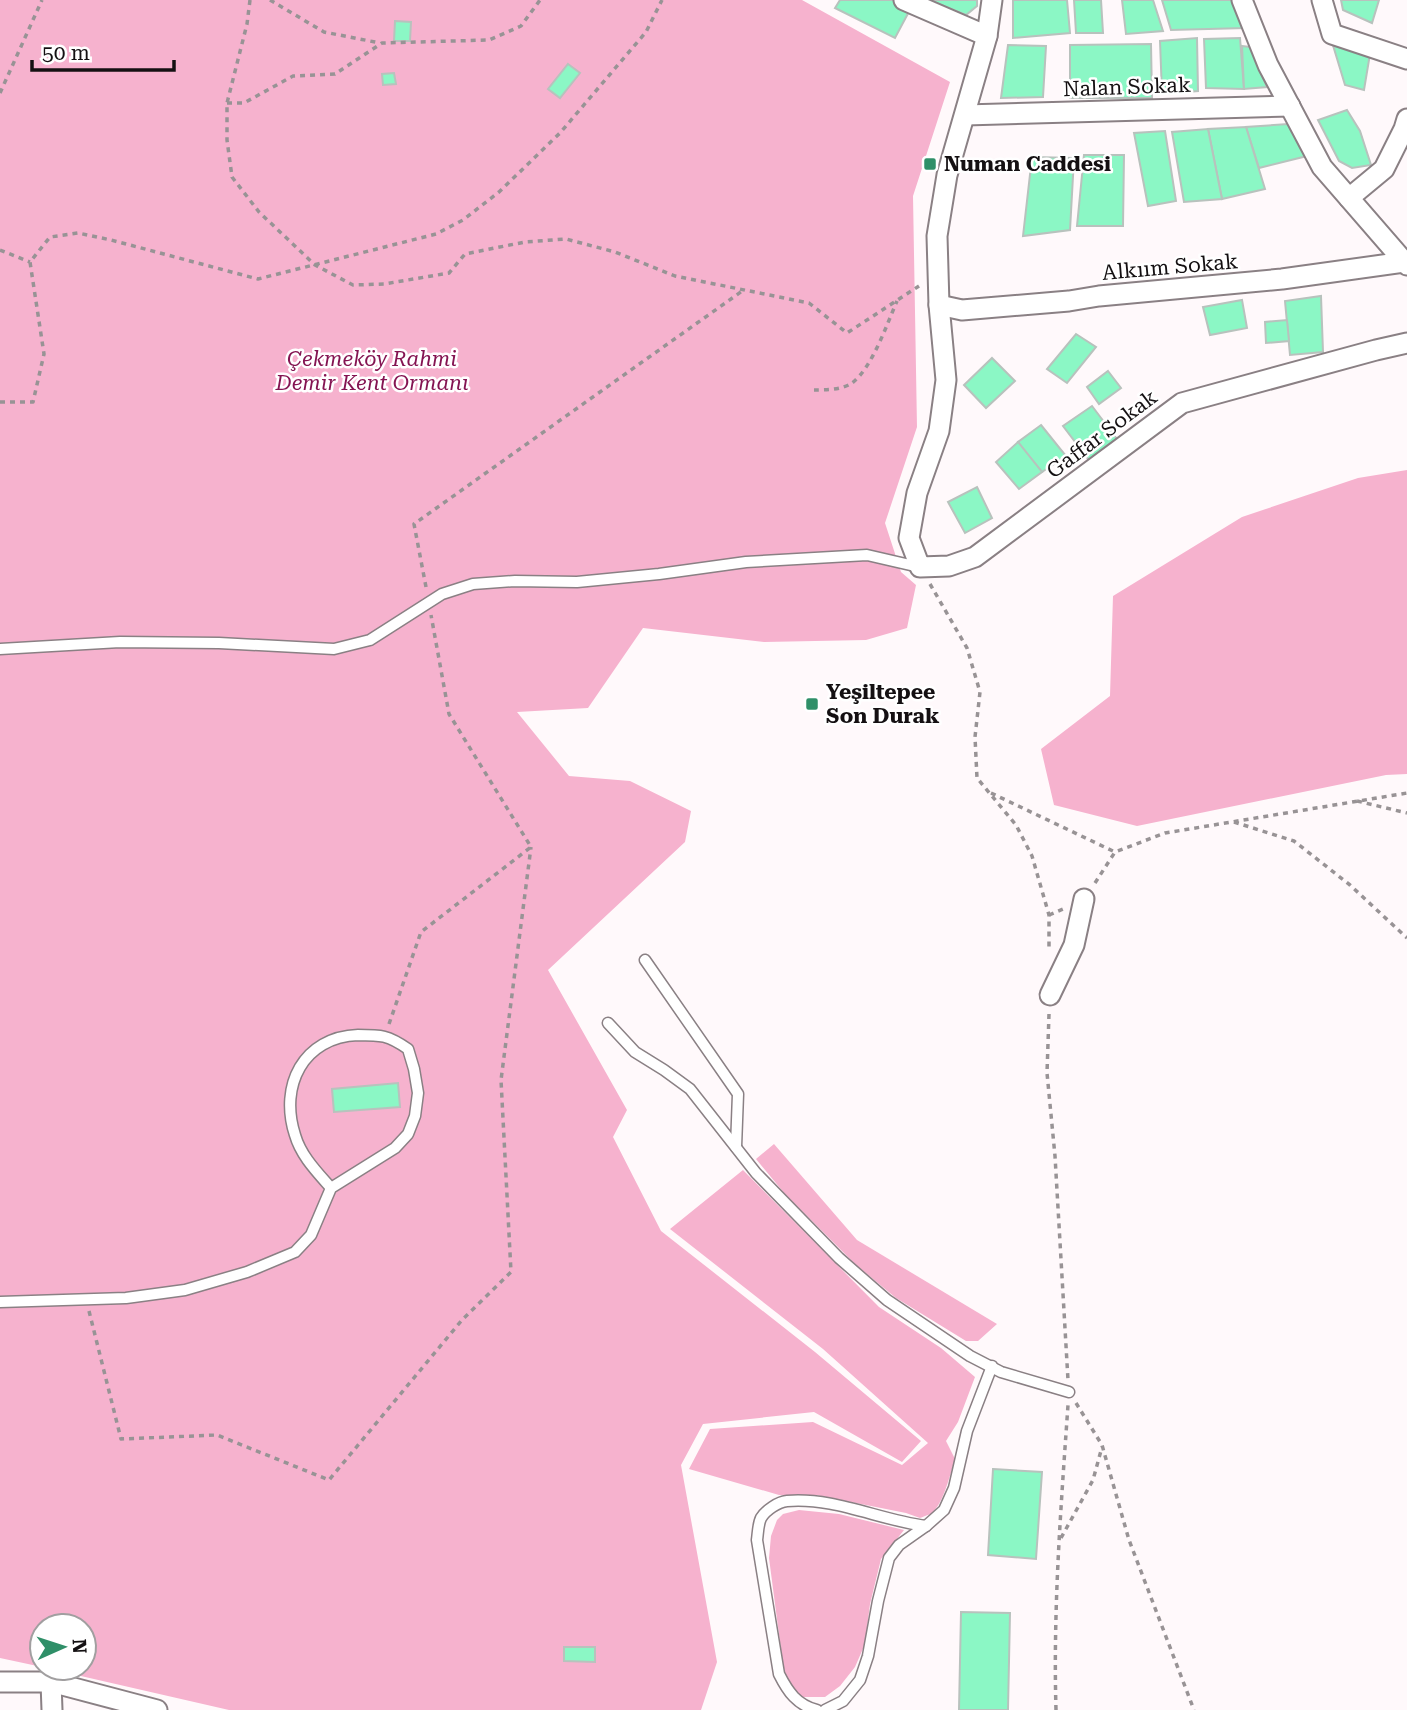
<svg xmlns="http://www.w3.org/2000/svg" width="1407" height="1710" viewBox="0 0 1407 1710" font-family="'Roboto Serif',serif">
	<rect width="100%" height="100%" fill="#fff9fb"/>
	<g fill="#f6b2ce">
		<polygon points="0,0 802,0 950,82 913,196 917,427 885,523 901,572 916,585 907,628 866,640 764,642 643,628 588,708 517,712 569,776 630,781 691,811 685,842 548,970 627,1110 613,1137 661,1231 815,1352 921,1441 902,1462 814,1412 703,1424 681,1465 717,1662 701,1710 229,1710 46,1668 84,1668 84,1626 42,1626 42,1667 0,1658"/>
		<polygon points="1407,470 1407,774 1386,775 1137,826 1054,805 1041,749 1110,696 1113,596 1242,517 1358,478"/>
		<polygon points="774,1144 857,1240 997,1324 978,1341 966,1341 896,1298 856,1265 785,1194 756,1159"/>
		<path d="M743,1170L879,1307L941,1348L975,1377L958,1422L946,1441L955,1459C950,1474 944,1503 931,1514C930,1514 920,1518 920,1518L906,1513L816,1495H779L689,1469L710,1429L813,1422L902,1465L928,1443L823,1349L670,1229Z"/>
		<polygon points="799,1510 839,1514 904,1530 881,1559 870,1604 865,1644 855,1667 840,1686 825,1697 801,1697 789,1685 783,1665 769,1558 771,1536 777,1520 783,1514"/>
	</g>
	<g fill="#8bf7c5" stroke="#b8c2bd" stroke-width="2">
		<polygon points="840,0 901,0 913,4 895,38 835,8"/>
		<polygon points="929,0 977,0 977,6 966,15"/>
		<polygon points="1013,0 1067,0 1070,33 1013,38"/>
		<polygon points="1074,0 1101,0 1103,33 1076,33"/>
		<polygon points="1122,0 1153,0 1163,31 1126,34"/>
		<polygon points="1162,0 1232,0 1245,28 1171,30"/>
		<polygon points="1341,0 1379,0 1372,23 1343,10"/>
		<polygon points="395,21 411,22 410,41 394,41"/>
		<polygon points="1197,38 1198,91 1162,94 1160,41"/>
		<polygon points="1240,38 1244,89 1206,88 1204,39"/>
		<polygon points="1332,42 1370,54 1364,90 1345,85"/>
		<polygon points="1151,44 1152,98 1070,98 1070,45"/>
		<polygon points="1008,45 1046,46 1043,97 1001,98"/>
		<polygon points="1242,46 1250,47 1267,87 1244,89"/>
		<polygon points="568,64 580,73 560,98 548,89"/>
		<polygon points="394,73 396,84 383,85 382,74"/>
		<polygon points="1347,110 1360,131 1371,165 1352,168 1339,161 1318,120"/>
		<polygon points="1288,124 1307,156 1259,168 1246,127"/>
		<polygon points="1246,127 1265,189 1222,199 1208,129"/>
		<polygon points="1208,129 1222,199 1184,202 1172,132"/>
		<polygon points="1165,131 1176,201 1148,206 1134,133"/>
		<polygon points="1084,155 1124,155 1123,226 1077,226"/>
		<polygon points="1032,157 1074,158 1070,230 1023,236"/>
		<polygon points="1321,296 1323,352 1290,355 1285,301"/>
		<polygon points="1242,300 1247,328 1210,335 1203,307"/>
		<polygon points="1287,320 1289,341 1266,343 1265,322"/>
		<polygon points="1076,334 1096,347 1067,383 1047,369"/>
		<polygon points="992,358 1015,381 986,408 964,385"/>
		<polygon points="1108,371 1121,388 1099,404 1087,387"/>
		<polygon points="1092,406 1123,447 1095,468 1063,426"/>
		<polygon points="1041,425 1066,456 1042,472 1018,442"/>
		<polygon points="1018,442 1042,472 1019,489 996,462"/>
		<polygon points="977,487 992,518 965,533 948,502"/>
		<polygon points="398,1083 400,1107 334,1112 332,1089"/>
		<polygon points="993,1469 1042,1472 1036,1559 988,1555"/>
		<polygon points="961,1612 1010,1613 1008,1710 959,1710"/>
		<polygon points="564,1647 595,1647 595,1662 564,1661"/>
	</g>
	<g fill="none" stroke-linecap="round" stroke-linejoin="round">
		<defs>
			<g id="service">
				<polyline points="0,649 120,642 219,643 334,649 370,640 442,594 473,584 515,581 577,582 659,574 746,562 867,555 919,567"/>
				<polyline points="645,960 738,1094 736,1147"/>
				<polyline points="608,1023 635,1052 664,1070 690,1089 756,1173 839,1258 887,1300 970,1356 1001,1372 1069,1392"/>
				<path d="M0,1302L126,1298L185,1290L247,1272L295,1252L311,1235L331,1188L395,1148L408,1134L415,1116L418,1093L414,1069L408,1049C388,1035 381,1035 358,1035C303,1037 279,1086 295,1135C301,1156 317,1172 331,1188"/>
				<path d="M817,1710C797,1705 788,1692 779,1674L757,1540C758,1533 758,1524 761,1518C766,1510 778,1502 787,1501C835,1497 879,1520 926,1526"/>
				<polyline points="825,1710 843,1701 860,1680 868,1656 878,1601 889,1558 899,1545 926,1526 944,1510 954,1488 967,1431 992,1366"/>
			</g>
			<g id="minor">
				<polyline points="904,0 987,36"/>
				<polyline points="992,0 987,36 947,175 937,236 939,305 946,380 939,431 917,493 909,538 920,567 949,566 975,557 1182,403 1376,350 1407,343"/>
				<polyline points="1242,0 1268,65 1322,167 1407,265"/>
				<polyline points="1322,0 1332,34 1407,59"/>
				<polyline points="965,115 1290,106"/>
				<polyline points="1349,198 1384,169 1404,129 1407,119"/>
				<polyline points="939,305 962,310 1069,301 1099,296 1282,279 1404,262"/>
				<polyline points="1050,995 1074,945 1084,899"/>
				<polyline points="0,1682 51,1682 157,1710"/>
				<polyline points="51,1682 52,1710"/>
			</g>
		</defs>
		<use href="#service" stroke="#8a8084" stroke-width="13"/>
		<use href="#minor" stroke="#8a8084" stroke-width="23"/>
		<g stroke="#989395" stroke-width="3.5" stroke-dasharray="5 5" stroke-linecap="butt">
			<polyline points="250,0 247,24 227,103 227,140 232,177 259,212 315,265 353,285 384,284 449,273 465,254 525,242 566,239 615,252 675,276 809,303 847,333 919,286"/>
			<polyline points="270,0 324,32 380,43"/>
			<polyline points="0,93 42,0"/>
			<polyline points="227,103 244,103 293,76 335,74 382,43 489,40 521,26 540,0"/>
			<polyline points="0,250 30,262"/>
			<path d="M814,390C825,390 842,390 852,383C872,368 887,324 897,301"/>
			<polyline points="0,402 33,402 44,354 30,262 50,237 78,233 111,240 258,279 436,234 463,220 499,192 560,133 646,32 662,0"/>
			<polyline points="930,584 967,648 980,692 975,737 977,778 1016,825 1032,856 1049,915 1049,950"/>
			<polyline points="426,587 414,524 745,289"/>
			<polyline points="991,793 1115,852"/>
			<polyline points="1357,801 1407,813"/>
			<polyline points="1234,822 1294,841 1350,885 1407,938"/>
			<polyline points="1095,883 1115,852 1165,833 1407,793"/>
			<polyline points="1049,915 1063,909"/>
			<polyline points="1049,1014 1047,1073 1055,1156 1068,1380"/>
			<polyline points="389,1024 421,932 531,847 449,714 431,615"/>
			<polyline points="89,1311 121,1439 217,1435 329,1480 462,1320 511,1272 501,1080 531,847"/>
			<polyline points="1076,1403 1102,1445 1129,1540 1194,1710"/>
			<polyline points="1061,1538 1093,1480 1102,1447"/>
			<path d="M1056,1710C1053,1608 1061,1506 1068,1405"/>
		</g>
		<use href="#service" stroke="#fff" stroke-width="10"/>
		<use href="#minor" stroke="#fff" stroke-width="19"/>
	</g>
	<g fill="#2f8f68" stroke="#fff" stroke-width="2.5">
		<rect x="923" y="157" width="14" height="14" rx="3.5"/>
		<rect x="805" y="697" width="14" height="14" rx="3.5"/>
	</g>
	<g text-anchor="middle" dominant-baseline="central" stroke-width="5" stroke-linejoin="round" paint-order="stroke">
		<g font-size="21" fill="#141012" stroke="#fff">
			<text transform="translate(1127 87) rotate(-2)">Nalan Sokak</text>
			<text transform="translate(1170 267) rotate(-5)">Alkıım Sokak</text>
			<text transform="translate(1102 434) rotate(-37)">Gaffar Sokak</text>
		</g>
		<g font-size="21" font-weight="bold" fill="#141012" stroke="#fff" text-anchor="start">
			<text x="944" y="164">Numan Caddesi</text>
			<text x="826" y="692">Yeşiltepee<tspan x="826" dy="24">Son Durak</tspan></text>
		</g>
		<g font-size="21" font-style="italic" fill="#841452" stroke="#fff">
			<text x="372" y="359">Çekmeköy Rahmi<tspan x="372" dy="24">Demir Kent Ormanı</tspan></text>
		</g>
	</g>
	<g transform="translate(63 1647) rotate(87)"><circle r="33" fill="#ffffff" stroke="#a19fa0" stroke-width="2"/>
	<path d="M0-5L12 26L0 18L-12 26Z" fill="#2f8f68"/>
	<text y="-10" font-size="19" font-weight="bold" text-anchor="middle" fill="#141012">N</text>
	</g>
	<path d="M32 60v10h142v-10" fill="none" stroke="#141012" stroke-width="3.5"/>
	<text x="42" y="60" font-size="21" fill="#141012" stroke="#ffffff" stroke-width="5" paint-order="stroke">50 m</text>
</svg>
